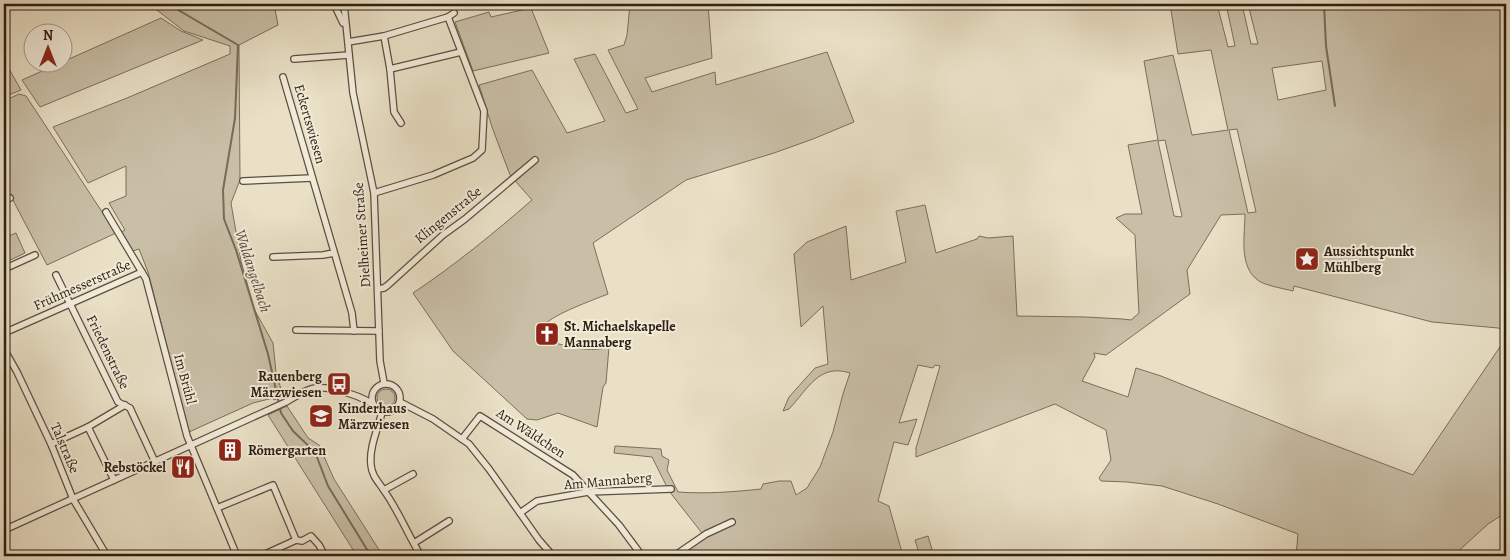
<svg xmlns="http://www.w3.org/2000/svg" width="1510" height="560" viewBox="0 0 1510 560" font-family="Alegreya,serif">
	<rect width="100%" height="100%" fill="#e9e0c6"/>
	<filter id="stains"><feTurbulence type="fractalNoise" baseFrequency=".004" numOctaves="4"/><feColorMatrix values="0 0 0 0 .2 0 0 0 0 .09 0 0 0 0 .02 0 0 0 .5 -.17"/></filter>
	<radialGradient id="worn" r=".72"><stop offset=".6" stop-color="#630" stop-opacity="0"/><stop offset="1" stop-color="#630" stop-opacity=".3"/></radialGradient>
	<g fill="#c9bfa7" stroke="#7c6e5c" fill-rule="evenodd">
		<polygon points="149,4 274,4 278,25 239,45 240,180 231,203 241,261 254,309 273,343 276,372 283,396 274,400 273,398 253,403 189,432 148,272 139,249 133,251 121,232 125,230 109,203 126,196 126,166 88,183 53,127 127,98 230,54 230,46 184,31"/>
		<path d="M630,4H708L712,58L645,78L652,92L715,72L716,85L827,52L854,122L813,139L774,153L686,180L593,243L608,294C593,300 554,314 544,325C540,329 538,333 539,339C562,344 586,354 609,347L606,383L603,387L597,427L558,413L537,420L527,419L453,351L413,293C455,265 494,233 532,200L510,175L492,127L479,85L532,70L567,133L605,121L574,59L595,54L626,113L638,109L608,50L624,45L627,35Z"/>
		<path d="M1170,4H1217L1228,47L1235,46L1226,4H1242L1251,44H1258L1248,4H1506V331L1498,328L1432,322L1294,286L1293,291C1285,289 1264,285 1259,281C1238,267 1245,235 1245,214L1221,215L1187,270L1190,294L1106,355L1094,353L1095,357L1082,381L1128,397L1136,368L1161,376L1310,436L1413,475L1506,338V510L1502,515L1488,524L1453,556H1296L1298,534L1218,504L1162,486L1127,482L1101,481L1099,478L1111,460L1106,430L1055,404L916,457V448L940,366L935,365L933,368L918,365L899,423L917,419L908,445L894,442L878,501L889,506L903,556H678L705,537L669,491L652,457L614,453L615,446L661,449L662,456L669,460L667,470L678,492C706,494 733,492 761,489L763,484L779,481H791L796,495L807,488L820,467L833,432L843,394L850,373C819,363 808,389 789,409L783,411L789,397L815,368L828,364L823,306L801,327L794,254L807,242L846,226L851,280L906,262L896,211L925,205L936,253L977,239L979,236L988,238L1013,236L1017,316L1086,317L1122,319L1131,320L1139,313L1135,235L1116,218L1125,214H1142L1128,145L1158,140L1144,61L1173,55L1192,135L1228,130L1211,50L1178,54ZM1322,61L1326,90L1278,100L1272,68ZM1237,129L1256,212L1248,213L1229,130ZM1165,140L1182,216L1181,217L1174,216L1158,141Z"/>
		<polygon points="531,8 549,53 473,71 455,22 489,12 491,17"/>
		<polygon points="161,18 181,31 203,40 40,107 22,80"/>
		<polygon points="4,60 21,90 4,97"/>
		<path d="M19,94L26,96C56,141 86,188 116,233L47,265L4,183V101Z"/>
		<polygon points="16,233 25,253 4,263 4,238"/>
		<circle cx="386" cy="398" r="9"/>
		<polygon points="287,406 308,438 319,445 334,479 383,556 357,556 268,415"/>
		<polygon points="928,536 934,556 920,556 915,540"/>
	</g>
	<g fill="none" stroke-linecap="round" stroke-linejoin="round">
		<g stroke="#786b58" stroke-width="2">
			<polyline points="168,4 238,45 235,118 223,190 224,219 236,250 268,354 281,413 293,431 315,452 328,486 371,556"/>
			<polyline points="1324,4 1326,46 1335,106"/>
		</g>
		<defs>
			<g id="street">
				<polyline points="334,4 343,23"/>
				<polyline points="344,4 353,93 374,193 380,361 384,383"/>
				<polyline points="384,36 390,69 394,112 401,123"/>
				<polyline points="348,42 384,36 448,17 454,13"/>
				<polyline points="294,59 349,55"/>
				<polyline points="390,69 461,52"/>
				<polyline points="283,77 352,313 354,331"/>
				<polyline points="243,181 312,178"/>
				<polyline points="374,193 433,175 473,158 482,150 484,111 448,17"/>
				<polyline points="4,201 10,198"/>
				<polyline points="106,212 146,279 187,436 237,556"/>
				<polyline points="273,257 323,255 334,253"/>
				<polyline points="4,269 35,255"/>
				<polyline points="56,275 118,402 130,408 155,462"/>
				<polyline points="378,289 384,288 388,285 443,235 465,219 535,160"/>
				<polyline points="296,330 379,331"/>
				<polyline points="4,333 142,272"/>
				<polyline points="4,349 17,372 51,444 73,499 107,556"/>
				<circle cx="386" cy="398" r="14"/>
				<polyline points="400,402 433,419 469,444 489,469 539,540 553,556"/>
				<path d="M382,412C378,429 369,447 371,465C372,477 379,482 385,492C399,512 408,535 421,556"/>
				<polyline points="88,427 114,480"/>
				<polyline points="462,439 480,416 573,475 619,525 642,556"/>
				<polyline points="51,444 88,427 125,405"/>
				<polyline points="384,490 413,474"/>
				<polyline points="217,508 273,485 296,540"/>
				<polyline points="520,513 537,501 588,492 671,489"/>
				<path d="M4,530L286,402C295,397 304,390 315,388C332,386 357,395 372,403"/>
				<polyline points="414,543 449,521"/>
				<polyline points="4,552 6,556"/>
				<polyline points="261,556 296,540 302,541 311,536 319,545 325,556"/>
				<polyline points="674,556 706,534 732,522"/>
			</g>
		</defs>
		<use href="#street" stroke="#5d4e3e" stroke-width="8"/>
		<use href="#street" stroke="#f1ebda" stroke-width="5.5"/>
	</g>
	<defs>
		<symbol id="sight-square" viewBox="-11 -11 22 22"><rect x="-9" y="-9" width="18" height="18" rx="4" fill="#8f2418" stroke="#f1ebda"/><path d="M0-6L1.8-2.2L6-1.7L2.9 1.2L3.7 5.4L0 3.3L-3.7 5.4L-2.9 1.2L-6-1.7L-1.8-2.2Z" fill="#fff"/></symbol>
		<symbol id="church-square" viewBox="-11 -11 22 22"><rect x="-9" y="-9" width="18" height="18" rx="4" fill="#8f2418" stroke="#f1ebda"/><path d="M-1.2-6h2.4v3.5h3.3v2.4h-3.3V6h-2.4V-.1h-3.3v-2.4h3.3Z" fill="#fff"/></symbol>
		<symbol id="bus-square" viewBox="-11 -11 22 22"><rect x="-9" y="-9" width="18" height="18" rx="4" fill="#8f2418" stroke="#f1ebda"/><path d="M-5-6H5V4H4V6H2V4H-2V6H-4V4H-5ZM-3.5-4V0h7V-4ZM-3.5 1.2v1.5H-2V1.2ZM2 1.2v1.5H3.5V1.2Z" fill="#fff"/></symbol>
		<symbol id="school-square" viewBox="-11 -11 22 22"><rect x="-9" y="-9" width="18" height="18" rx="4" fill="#8f2418" stroke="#f1ebda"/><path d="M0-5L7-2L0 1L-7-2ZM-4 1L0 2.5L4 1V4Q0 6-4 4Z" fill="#fff"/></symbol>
		<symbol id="building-square" viewBox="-11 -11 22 22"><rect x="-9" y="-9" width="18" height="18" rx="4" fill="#8f2418" stroke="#f1ebda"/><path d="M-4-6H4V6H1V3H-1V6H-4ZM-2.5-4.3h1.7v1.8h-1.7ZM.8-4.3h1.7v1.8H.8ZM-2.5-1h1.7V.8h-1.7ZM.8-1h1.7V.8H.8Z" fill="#fff"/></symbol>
		<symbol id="restaurant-square" viewBox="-11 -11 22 22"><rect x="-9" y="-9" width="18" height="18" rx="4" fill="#8f2418" stroke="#f1ebda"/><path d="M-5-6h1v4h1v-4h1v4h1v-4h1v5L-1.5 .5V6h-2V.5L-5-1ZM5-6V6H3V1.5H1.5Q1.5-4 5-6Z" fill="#fff"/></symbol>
	</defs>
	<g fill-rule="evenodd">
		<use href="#sight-square" x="1293" y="245" width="28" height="28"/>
		<use href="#church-square" x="533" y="320" width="28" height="28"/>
		<use href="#bus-square" x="325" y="370" width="28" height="28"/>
		<use href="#school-square" x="307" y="402" width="28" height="28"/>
		<use href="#building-square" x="216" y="436" width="28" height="28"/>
		<use href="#restaurant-square" x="169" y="453" width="28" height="28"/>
	</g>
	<g text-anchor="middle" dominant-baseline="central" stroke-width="4" stroke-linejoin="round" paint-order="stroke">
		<g font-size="14" fill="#2e1e10" stroke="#f1ebda">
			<text transform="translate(310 124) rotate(74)">Eckertswiesen</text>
			<text transform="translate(448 215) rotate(-39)">Klingenstraße</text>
			<text transform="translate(362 235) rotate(-94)">Dielheimer Straße</text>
			<text transform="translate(82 285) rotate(-24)">Frühmesserstraße</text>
			<text transform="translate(108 352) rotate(64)">Friedenstraße</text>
			<text transform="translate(185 379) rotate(75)">Im Brühl</text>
			<text transform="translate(531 433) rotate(33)">Am Wäldchen</text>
			<text transform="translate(65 448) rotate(67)">Talstraße</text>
			<text transform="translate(608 481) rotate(-5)">Am Mannaberg</text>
		</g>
		<g font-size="14" font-weight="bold" fill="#2e1e10" stroke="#f1ebda" text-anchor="start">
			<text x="1324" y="251">Aussichtspunkt<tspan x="1324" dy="16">Mühlberg</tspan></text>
			<text x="564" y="326">St. Michaelskapelle<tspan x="564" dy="16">Mannaberg</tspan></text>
			<text x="322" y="376" text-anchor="end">Rauenberg<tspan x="322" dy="16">Märzwiesen</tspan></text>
			<text x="338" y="408">Kinderhaus<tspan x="338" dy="16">Märzwiesen</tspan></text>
			<text x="248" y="450">Römergarten</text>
			<text x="166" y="467" text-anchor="end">Rebstöckel</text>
		</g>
		<g font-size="15" font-style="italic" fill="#594b3a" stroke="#f1ebda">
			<text transform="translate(253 271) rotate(72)">Waldangelbach</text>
		</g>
	</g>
	<rect width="1510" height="560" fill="none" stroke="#e9e0c6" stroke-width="20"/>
	<rect x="5" y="5" width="1500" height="550" fill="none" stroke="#2e1e10" stroke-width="2.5"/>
	<rect x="10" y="10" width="1490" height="540" fill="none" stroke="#2e1e10"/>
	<g transform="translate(48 48)"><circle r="24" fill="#f1ebda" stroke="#a39989"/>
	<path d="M0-4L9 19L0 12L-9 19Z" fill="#8f2418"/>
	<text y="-8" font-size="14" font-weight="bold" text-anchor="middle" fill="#2e1e10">N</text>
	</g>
	<rect width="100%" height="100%" filter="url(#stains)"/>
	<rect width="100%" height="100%" fill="url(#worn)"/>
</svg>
